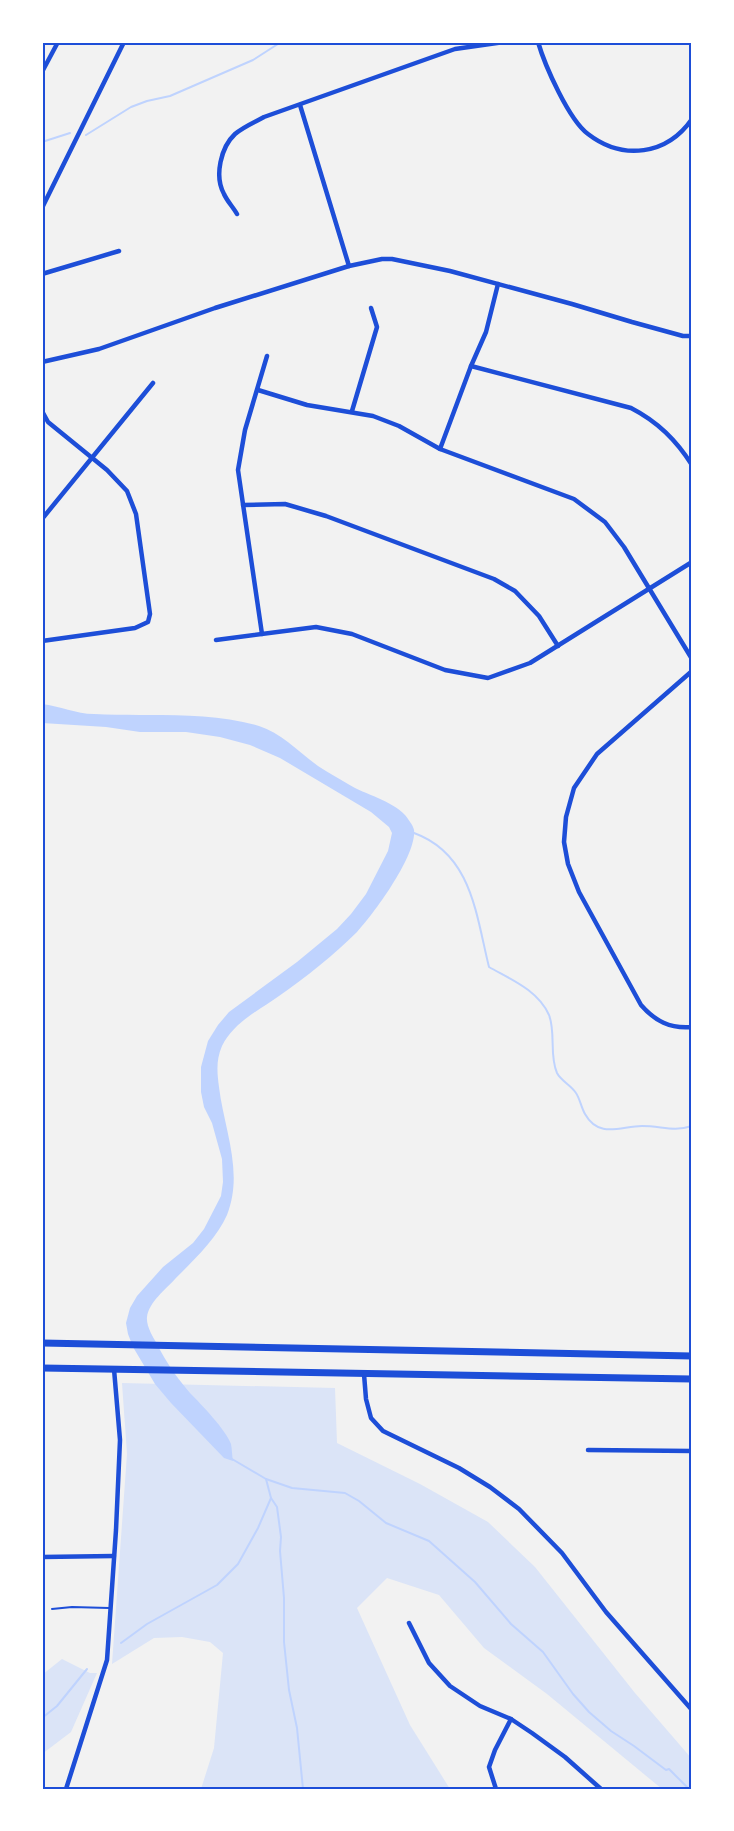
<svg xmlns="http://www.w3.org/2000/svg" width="734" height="1831" viewBox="0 0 734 1831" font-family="Helvetica,sans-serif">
	<rect width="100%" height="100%" fill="#f2f2f2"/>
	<g fill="#dbe4f7">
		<polygon points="122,1383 335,1388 337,1443 420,1484 488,1522 535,1567 635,1693 692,1759 692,1789 662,1789 547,1694 484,1648 439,1595 387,1578 357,1608 410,1725 450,1789 201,1789 214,1748 223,1653 210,1642 182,1637 154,1638 112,1664 127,1454"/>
		<polygon points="62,1659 90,1673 97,1673 71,1732 42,1754 42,1675"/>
	</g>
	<path fill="#bfd3fe" d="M42,704C60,706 76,714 94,714C148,717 206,710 259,726C281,733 299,752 318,766C327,772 338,778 348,784C366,795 391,800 405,815C408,819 413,825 414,830C417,855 374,914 357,932C335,954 305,978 279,996C258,1011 234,1022 222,1046C216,1060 217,1072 219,1087C224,1129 244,1172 227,1215C217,1238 193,1261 175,1279C166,1289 149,1302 147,1317C146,1326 153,1337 157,1344C166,1362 177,1378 190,1393C201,1404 226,1430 231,1444C232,1449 232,1456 233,1461L224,1458L171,1403L155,1384L133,1347L128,1334L126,1323L130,1308L137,1296L163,1267L193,1243L204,1229L221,1196L223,1182L222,1159L212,1123L204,1107L201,1092V1067L208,1041L218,1025L229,1012L297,962L337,929L351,914L366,894L388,851L392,833L389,827L371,812L280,758L250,745L220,737L186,732H140L106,727L42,723Z"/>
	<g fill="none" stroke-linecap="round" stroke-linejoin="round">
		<g stroke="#bfd3fe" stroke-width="2">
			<polyline points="86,135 131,107 147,101 170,96 253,60 281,42"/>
			<polyline points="42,142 70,133"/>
			<path d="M414,833C472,854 476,915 489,967C510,979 538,990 549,1015C556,1033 549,1055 557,1073C561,1081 571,1085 576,1093C580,1099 581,1107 585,1114C599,1139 621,1126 642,1126C662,1126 673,1132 692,1126"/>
			<polyline points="232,1459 266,1479 271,1498 277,1507 281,1537 280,1551 284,1598 284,1642 289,1690 297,1728 303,1789"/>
			<polyline points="266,1479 292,1488 345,1493 359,1501 386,1523 429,1541 475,1582 511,1624 543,1652 573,1694 589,1712 611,1731 634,1746 666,1770 669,1769 689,1789"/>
			<polyline points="121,1643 147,1624 217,1585 238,1564 258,1528 271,1498"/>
			<polyline points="42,1718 57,1706 87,1669"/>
		</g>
		<polyline stroke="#1d4ed8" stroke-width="2" points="52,1609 72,1607 109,1608"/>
		<g stroke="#1d4ed8" stroke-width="4.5">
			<path d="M538,42C545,66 569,120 588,134C623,161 667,155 692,119"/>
			<polyline points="42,72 58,42"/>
			<polyline points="300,105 349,266"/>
			<polyline points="42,208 124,42"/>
			<path d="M237,214C233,207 227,201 224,194C214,176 221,147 235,134C243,127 255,122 264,117L455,49L504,42"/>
			<polyline points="42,274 119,251"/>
			<polyline points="42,362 99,349 215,308 349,266 382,259 392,259 450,271 572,304 632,322 683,336 692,336"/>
			<path d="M471,366L631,408C658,422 676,440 692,465"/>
			<polyline points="258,390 307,405 373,416 399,426 440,449 574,499 605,522 624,547 692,659"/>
			<polyline points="42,411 48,422 107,470 127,491 136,514 150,614 148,622 135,628 42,641"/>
			<polyline points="352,411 377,327 371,308"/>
			<polyline points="440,449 471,366 486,332 498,284"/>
			<polyline points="243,505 285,504 326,516 494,579 515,591 539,616 558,646"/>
			<polyline points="42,519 153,383"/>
			<polyline points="262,634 238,470 245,430 267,356"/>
			<polyline points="216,640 316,627 352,634 445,670 488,678 530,663 692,562"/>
			<path d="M692,671L597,754L574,788L566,817L564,842L568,864L579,892L641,1005C655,1021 670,1029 692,1027"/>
			<polyline points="364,1374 366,1399 371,1418 383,1431 459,1468 490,1487 519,1509 562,1553 606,1612 692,1710"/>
			<polyline points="588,1450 692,1451"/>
			<polyline points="42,1557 114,1556"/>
			<polyline points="409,1623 429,1663 450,1686 480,1706 511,1719 532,1733 565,1757 601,1789"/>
			<polyline points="66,1789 107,1660 116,1530 120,1440 114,1369"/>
			<polyline points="496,1789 489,1767 495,1750 511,1719"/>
		</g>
		<g stroke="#1d4ed8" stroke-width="7">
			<polyline points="42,1343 692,1356"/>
			<polyline points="42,1368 692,1379"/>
		</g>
	</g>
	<rect width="734" height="1831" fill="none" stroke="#ffffff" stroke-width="87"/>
	<rect x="44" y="44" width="646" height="1744" fill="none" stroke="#1d4ed8" stroke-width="2"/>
</svg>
